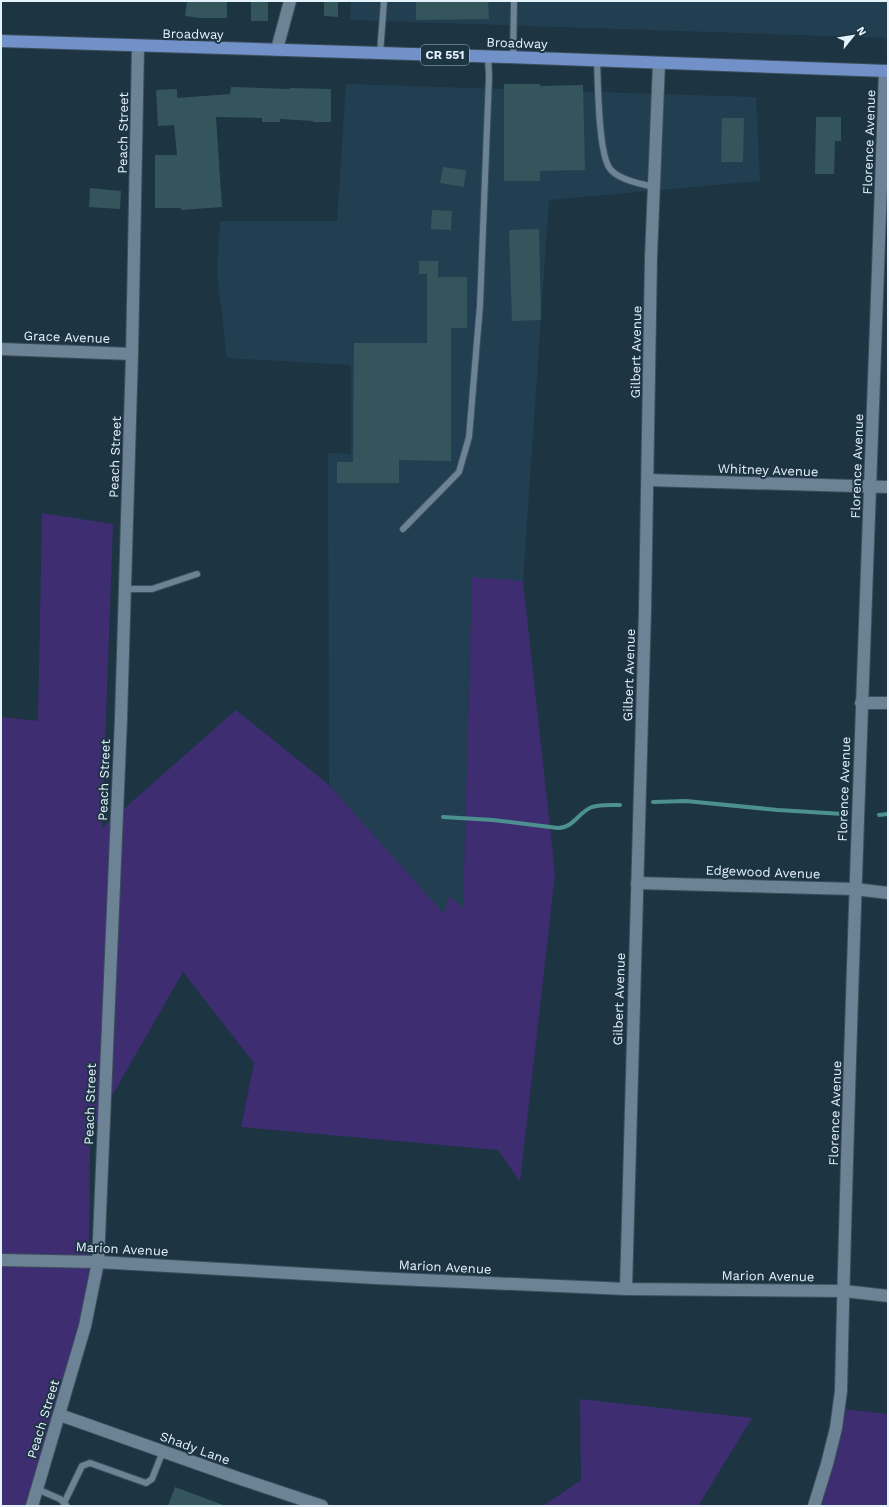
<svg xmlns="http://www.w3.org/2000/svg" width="889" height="1507" viewBox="0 0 889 1507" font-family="'Work Sans',sans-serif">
	<rect width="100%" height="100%" fill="#1d3443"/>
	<g fill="#223f51">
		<polygon points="351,1 888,1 888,38 350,20"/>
		<polygon points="346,84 756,97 760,181 549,200 523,581 472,578 463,908 444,915 329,785 328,453 351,454 351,365 227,358 217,274 220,221 337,221"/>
	</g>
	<g fill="#3e2d71">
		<polygon points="42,513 113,524 102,828 236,710 329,785 444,914 449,896 463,908 472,577 523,581 555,874 520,1182 498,1150 241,1127 254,1063 183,972 90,1134 89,1264 106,1266 35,1506 1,1506 1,717 38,721"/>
		<polygon points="580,1399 752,1418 698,1506 543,1506 581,1480"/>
		<polygon points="841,1409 888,1414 888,1506 815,1506"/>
	</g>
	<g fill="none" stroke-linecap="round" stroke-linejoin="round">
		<g stroke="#4c918f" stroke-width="4">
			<polyline points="653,802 686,801 778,810 843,814"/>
			<polyline points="879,815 888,814"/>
			<path d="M443,817L493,820L558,828C575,827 577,813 592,807C601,804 611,805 620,805"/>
		</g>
	</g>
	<g fill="#35555c">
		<polygon points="187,1 227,1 227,18 200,18 185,16"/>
		<rect x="251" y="1" width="17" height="20"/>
		<polygon points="324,1 338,1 338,17 324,16"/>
		<polygon points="416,1 488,1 489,19 416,20"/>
		<polygon points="504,84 540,84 540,86 583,85 585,170 540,171 540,181 504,181"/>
		<polygon points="231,87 290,89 290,88 331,89 331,122 313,122 313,121 280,119 280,122 262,122 262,118 216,117 222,207 181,210 181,208 155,208 155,155 177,155 174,125 158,126 156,90 177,89 177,98 230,94"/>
		<polygon points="816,117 841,117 841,141 835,141 834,174 815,174"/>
		<polygon points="722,118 744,118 743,162 721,162"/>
		<polygon points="443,167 466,170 464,187 440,183"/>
		<polygon points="90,188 121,191 120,209 89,207"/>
		<polygon points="432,210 452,211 451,230 431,229"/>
		<polygon points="539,229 541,320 512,321 509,230"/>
		<polygon points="419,261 438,261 438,277 467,277 467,328 451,328 451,461 399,460 399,483 337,483 337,462 353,462 354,343 427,343 427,274 419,274"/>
		<polygon points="175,1487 223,1505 223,1506 168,1506"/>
	</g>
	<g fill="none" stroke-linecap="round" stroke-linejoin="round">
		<defs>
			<g id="lane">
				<polyline points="380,53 384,1"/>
				<polyline points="513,57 514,1"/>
				<path d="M597,60C598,81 598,157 611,170C620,180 641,184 654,187"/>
				<polyline points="403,529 459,472 469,437 480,305 489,77 488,56"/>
				<polyline points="124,589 152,589 197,574"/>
				<polyline points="37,1489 60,1499 66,1505"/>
				<polyline points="64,1503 82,1466 90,1463 146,1483 152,1479 163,1451"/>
			</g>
			<g id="street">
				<polyline points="277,49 290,1"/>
				<polyline points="1,349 132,354"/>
				<polyline points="648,480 888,487"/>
				<polyline points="861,703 888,703"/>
				<polyline points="637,883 855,889 888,893"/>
				<polyline points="1,1260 98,1262 376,1278 626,1289 844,1291 888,1296"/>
				<polyline points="626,1289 645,610 651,257 659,63"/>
				<polyline points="60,1415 238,1478 322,1506"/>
				<polyline points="32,1506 85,1326 98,1262 121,719 132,354 138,47"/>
				<path d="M814,1506L827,1464L836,1428L841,1391C851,951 870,511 885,71"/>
			</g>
			<polyline id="primary" points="1,41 506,57 888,71"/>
		</defs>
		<use href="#lane" stroke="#3b4f5c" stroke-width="8"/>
		<use href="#street" stroke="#3b4f5c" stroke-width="14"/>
		<use href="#primary" stroke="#3b4f5c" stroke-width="14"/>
		<use href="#lane" stroke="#6b8395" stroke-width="6"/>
		<use href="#street" stroke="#6b8395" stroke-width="12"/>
		<use href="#primary" stroke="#7291c9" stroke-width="12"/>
	</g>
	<g text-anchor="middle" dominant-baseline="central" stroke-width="4" stroke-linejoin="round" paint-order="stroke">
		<rect fill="#1d3443" stroke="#a8b9c4" stroke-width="1" x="421" y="45" width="48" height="20" rx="3"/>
		<g font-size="12" font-weight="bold" fill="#e4f2fc">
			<text x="445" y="55">CR 551</text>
		</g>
		<g font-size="13" fill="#e4f2fc" stroke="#1d3443">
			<text transform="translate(193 34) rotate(1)">Broadway</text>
			<text transform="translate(517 43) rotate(2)">Broadway</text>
			<text transform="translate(123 133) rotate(-89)">Peach Street</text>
			<text transform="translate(869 142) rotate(-88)">Florence Avenue</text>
			<text transform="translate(67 337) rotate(2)">Grace Avenue</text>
			<text transform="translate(636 352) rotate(-89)">Gilbert Avenue</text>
			<text transform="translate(115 457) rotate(-88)">Peach Street</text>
			<text transform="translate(857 466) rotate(-88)">Florence Avenue</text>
			<text transform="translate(768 470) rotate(2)">Whitney Avenue</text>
			<text transform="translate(629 675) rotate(-88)">Gilbert Avenue</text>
			<text transform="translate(104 780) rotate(-88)">Peach Street</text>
			<text transform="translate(844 789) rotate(-88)">Florence Avenue</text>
			<text transform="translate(763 872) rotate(2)">Edgewood Avenue</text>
			<text transform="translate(619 999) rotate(-88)">Gilbert Avenue</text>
			<text transform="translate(90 1104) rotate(-88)">Peach Street</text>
			<text transform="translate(835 1113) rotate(-88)">Florence Avenue</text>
			<text transform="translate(122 1249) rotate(3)">Marion Avenue</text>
			<text transform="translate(445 1267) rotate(3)">Marion Avenue</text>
			<text transform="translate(768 1276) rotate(1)">Marion Avenue</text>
			<text transform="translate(43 1419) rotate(-73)">Peach Street</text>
			<text transform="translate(195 1448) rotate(20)">Shady Lane</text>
		</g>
	</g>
	<rect width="889" height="1507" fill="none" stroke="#e4f2fc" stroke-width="4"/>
	<g transform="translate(853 36) rotate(60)" stroke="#1d3443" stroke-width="3" paint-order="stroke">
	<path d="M0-3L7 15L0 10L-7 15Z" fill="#e4f2fc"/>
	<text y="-6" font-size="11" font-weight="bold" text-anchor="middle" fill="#e4f2fc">N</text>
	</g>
</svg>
